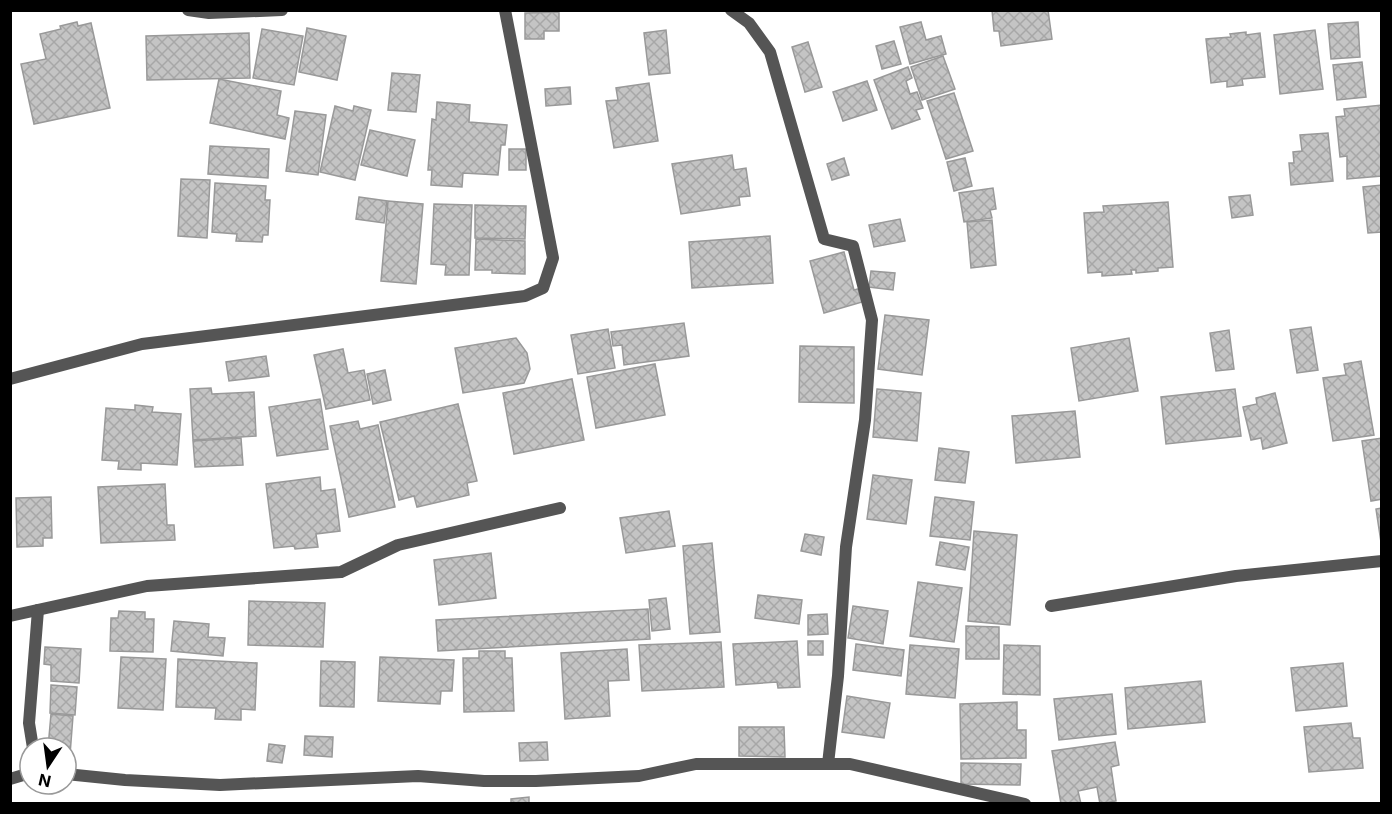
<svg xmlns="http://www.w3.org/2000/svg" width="1392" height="814" viewBox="0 0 1392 814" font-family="Inter,sans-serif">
	<defs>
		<pattern id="building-cross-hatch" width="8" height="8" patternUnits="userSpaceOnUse" patternTransform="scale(1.5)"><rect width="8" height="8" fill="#c4c4c4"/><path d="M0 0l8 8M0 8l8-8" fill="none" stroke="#a7a7a7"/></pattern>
	</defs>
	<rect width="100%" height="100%" fill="#fff"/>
	<g fill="url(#building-cross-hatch)" stroke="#999" stroke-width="1.5">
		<polygon points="992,10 1048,10 1052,39 1001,46 999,31 994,31"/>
		<polygon points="559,12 559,31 544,31 544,39 525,39 525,13"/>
		<polygon points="77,22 78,26 91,23 110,108 34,124 21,64 46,59 40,34 61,29 60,26"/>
		<polygon points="921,22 926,40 941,36 946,54 910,64 900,27"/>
		<polygon points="1358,22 1360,57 1331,59 1328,24"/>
		<polygon points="307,28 346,36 337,80 299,72"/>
		<polygon points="262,29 303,36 294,85 253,78"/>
		<polygon points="666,30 670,73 649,75 644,33"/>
		<polygon points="1315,30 1323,89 1280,94 1274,35"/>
		<polygon points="1246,32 1246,35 1260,33 1265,77 1242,79 1243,85 1227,87 1227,81 1211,83 1206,39 1231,37 1230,34"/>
		<polygon points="249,33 250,78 147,80 146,36"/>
		<polygon points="894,41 901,64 882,69 876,46"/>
		<polygon points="808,42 822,87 805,92 792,47"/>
		<polygon points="943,56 955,89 922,100 911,67"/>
		<polygon points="1362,62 1366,97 1337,100 1333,65"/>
		<polygon points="908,67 912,78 906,81 910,94 917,92 923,108 916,110 920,119 892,129 874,80"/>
		<polygon points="392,73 420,75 416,112 388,110"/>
		<polygon points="219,79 281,91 277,115 289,118 285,139 210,123"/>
		<polygon points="867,81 877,110 843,121 833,92"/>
		<polygon points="649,83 658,141 614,148 606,101 618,100 616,88"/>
		<polygon points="570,87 571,104 546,106 545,89"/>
		<polygon points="954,93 973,151 946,159 927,101"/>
		<polygon points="437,102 470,105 469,122 507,125 505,145 501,145 498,175 463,173 462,187 431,185 432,170 428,170 432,119 436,120"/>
		<polygon points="1382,105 1382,176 1347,179 1347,156 1340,157 1336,117 1345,116 1344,109"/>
		<polygon points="335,106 353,111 354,106 371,110 355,180 320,172"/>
		<polygon points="295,111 326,115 318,175 286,171"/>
		<polygon points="370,130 415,140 407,176 361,165"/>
		<polygon points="1328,133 1333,181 1291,185 1289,163 1294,163 1293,152 1302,151 1300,135"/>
		<polygon points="210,146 269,149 268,178 208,174"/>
		<rect x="509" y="149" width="17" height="21"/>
		<polygon points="732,155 734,170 746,168 750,196 739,197 740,205 681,214 672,164"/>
		<polygon points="844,158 849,175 832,180 827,164"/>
		<polygon points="965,158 972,186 954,191 947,162"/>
		<polygon points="181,179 210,180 207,238 178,236"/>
		<polygon points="215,183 266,186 265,200 270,200 268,235 263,235 262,242 236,241 237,234 212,232"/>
		<polygon points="1382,185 1382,232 1368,233 1363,187"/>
		<polygon points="993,188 996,209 990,210 992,218 964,222 959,193"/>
		<polygon points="1250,195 1253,215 1232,218 1229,197"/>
		<polygon points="359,197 387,201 384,223 356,219"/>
		<polygon points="388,201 423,204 416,284 381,281"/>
		<polygon points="1168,202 1173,267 1158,268 1158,271 1136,273 1136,270 1131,270 1132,274 1102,276 1102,272 1088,273 1084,213 1104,212 1103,206"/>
		<polygon points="434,204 472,205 469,275 445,275 446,265 431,264"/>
		<polygon points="475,205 526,206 525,239 475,238"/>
		<polygon points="900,219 905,241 874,247 869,225"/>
		<polygon points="992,220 996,265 971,268 967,222"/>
		<polygon points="770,236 773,283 692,288 689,242"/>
		<polygon points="476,239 525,241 525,274 492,273 492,270 475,270"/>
		<polygon points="844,252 854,290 858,289 862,302 824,313 810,261"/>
		<polygon points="871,271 895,273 893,290 869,287"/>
		<polygon points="885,315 929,320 922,375 878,369"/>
		<polygon points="684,323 689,356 624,365 622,345 613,346 611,332"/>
		<polygon points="1311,327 1318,370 1297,373 1290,330"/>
		<polygon points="608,329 615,368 578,374 571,335"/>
		<polygon points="1229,330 1234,369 1216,371 1210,333"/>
		<polygon points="516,338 527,353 530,369 524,383 463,393 455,348"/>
		<polygon points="1129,338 1138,391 1079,401 1071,348"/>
		<polygon points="800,346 854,347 854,403 799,402"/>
		<polygon points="343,349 348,373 364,370 370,400 326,409 314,355"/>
		<polygon points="266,356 269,376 229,381 226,362"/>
		<polygon points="1361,361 1374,435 1333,441 1323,378 1346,375 1344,364"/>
		<polygon points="655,364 665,415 596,428 587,377"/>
		<polygon points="385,370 391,400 373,404 367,374"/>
		<polygon points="572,379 584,440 514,454 503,393"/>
		<polygon points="211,388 212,394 254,392 256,436 193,440 190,389"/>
		<polygon points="877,389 921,393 917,441 873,437"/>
		<polygon points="1235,389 1241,436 1166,444 1161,397"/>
		<polygon points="1275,393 1287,443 1263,449 1261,438 1251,440 1243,407 1257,404 1256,398"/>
		<polygon points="320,399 328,449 277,456 269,407"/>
		<polygon points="458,404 477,481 467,483 469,495 417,507 414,496 399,500 380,422"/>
		<polygon points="135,405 153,407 152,412 181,414 177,465 141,463 141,470 118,469 119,461 102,460 106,408 135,410"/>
		<polygon points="1075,411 1080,457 1016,463 1012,416"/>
		<polygon points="358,421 360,429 378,425 395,507 349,517 330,426"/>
		<polygon points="241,438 243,465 195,467 193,441"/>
		<polygon points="1382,438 1382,499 1371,501 1362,441"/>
		<polygon points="939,448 969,452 965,483 935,480"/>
		<polygon points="873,475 912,480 906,524 867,519"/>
		<polygon points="320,477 321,491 335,489 340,531 316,534 318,547 295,549 294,546 274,548 266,484"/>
		<polygon points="165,484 167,525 174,525 175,540 101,543 98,487"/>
		<polygon points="51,497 52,538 43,538 43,546 17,547 16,498"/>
		<polygon points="935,497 974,502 970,540 930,536"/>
		<polygon points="1382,508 1382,549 1376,509"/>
		<polygon points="669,511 675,546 626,553 620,518"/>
		<polygon points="974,531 1017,535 1010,625 968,621"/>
		<polygon points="805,534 824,537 821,555 801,551"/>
		<polygon points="940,542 969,547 965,570 936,565"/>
		<polygon points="712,543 720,632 690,634 683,546"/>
		<polygon points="491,553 496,598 439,605 434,560"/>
		<polygon points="918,582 962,588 954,642 910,636"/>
		<polygon points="758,595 802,600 799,624 755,618"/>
		<polygon points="666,598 670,629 652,631 649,600"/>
		<polygon points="249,601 325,603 323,647 248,645"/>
		<polygon points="853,606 888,611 883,644 848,638"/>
		<polygon points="648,609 650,639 438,651 436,620"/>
		<polygon points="119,611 145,612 145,619 154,619 153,652 110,651 111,618 118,618"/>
		<polygon points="827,614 828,634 808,635 808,615"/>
		<polygon points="174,621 209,624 208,637 225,638 223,656 171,651"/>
		<polygon points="966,626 999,627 999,659 966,659"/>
		<polygon points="797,641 800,687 778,688 777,682 736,685 733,644"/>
		<rect x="808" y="641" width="15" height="14"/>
		<polygon points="721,642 724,687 642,691 639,645"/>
		<polygon points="856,644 904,650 901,676 853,670"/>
		<polygon points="910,645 959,649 955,698 906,694"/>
		<polygon points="1004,645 1040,646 1040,695 1003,694"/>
		<polygon points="45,647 81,649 79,683 51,681 51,665 44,664"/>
		<polygon points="627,649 629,680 608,681 610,716 565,719 561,653"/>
		<polygon points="479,651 505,651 505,658 512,658 514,711 464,712 463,658 479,658"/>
		<polygon points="121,657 166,659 163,710 118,708"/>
		<polygon points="380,657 454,660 452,691 441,691 440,704 378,701"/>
		<polygon points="178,659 257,663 255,710 241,709 241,720 215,719 216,708 176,707"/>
		<polygon points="321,661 355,662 354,707 320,706"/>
		<polygon points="1343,663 1347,706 1296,711 1291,668"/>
		<polygon points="1201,681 1205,722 1128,729 1125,688"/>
		<polygon points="51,685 77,687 75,715 50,713"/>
		<polygon points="1112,694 1116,734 1059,740 1054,699"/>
		<polygon points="847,696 890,703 884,738 842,732"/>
		<polygon points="1017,702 1017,730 1026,730 1026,758 961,759 960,704"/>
		<polygon points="51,714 73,716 70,755 66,755 66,748 48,748"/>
		<polygon points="1351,723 1353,738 1360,738 1363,768 1309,772 1304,727"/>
		<polygon points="739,727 784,727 785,757 739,756"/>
		<polygon points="305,736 333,737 332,757 304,755"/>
		<polygon points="547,742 548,760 520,761 519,743"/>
		<polygon points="1115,742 1119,765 1111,767 1116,801 1100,804 1097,787 1078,791 1081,804 1061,804 1052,751"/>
		<polygon points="269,744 285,746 282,763 267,761"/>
		<polygon points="961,763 1021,764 1020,785 961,784"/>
		<polygon points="529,797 529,804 511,804 511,799"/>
	</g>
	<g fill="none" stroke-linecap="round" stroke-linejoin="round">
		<g stroke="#555" stroke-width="12">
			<polyline points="188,10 209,13 282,10"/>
			<polyline points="731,10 749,23 770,52 824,239 853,246 872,320 865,420 846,547 838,676 828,764"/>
			<polyline points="10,379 142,344 525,296 543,288 553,258 505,10"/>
			<polyline points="1051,606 1236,576 1382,561"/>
			<polyline points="10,616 147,586 341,572 398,545 560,508"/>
			<polyline points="33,748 29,723 38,610"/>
			<polyline points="66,774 125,780 220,785 418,776 484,781 536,781 639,776 696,764 850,764 1025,804"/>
			<polyline points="10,779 30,773"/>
		</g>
	</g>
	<rect width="1392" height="814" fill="none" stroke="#000000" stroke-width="24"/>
	<g transform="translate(48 766) rotate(193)"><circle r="28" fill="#ffffff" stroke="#999999" stroke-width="1.5"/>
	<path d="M0-4.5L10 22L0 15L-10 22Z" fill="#000000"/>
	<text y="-9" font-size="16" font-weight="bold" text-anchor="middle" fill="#000000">N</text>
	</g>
</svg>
